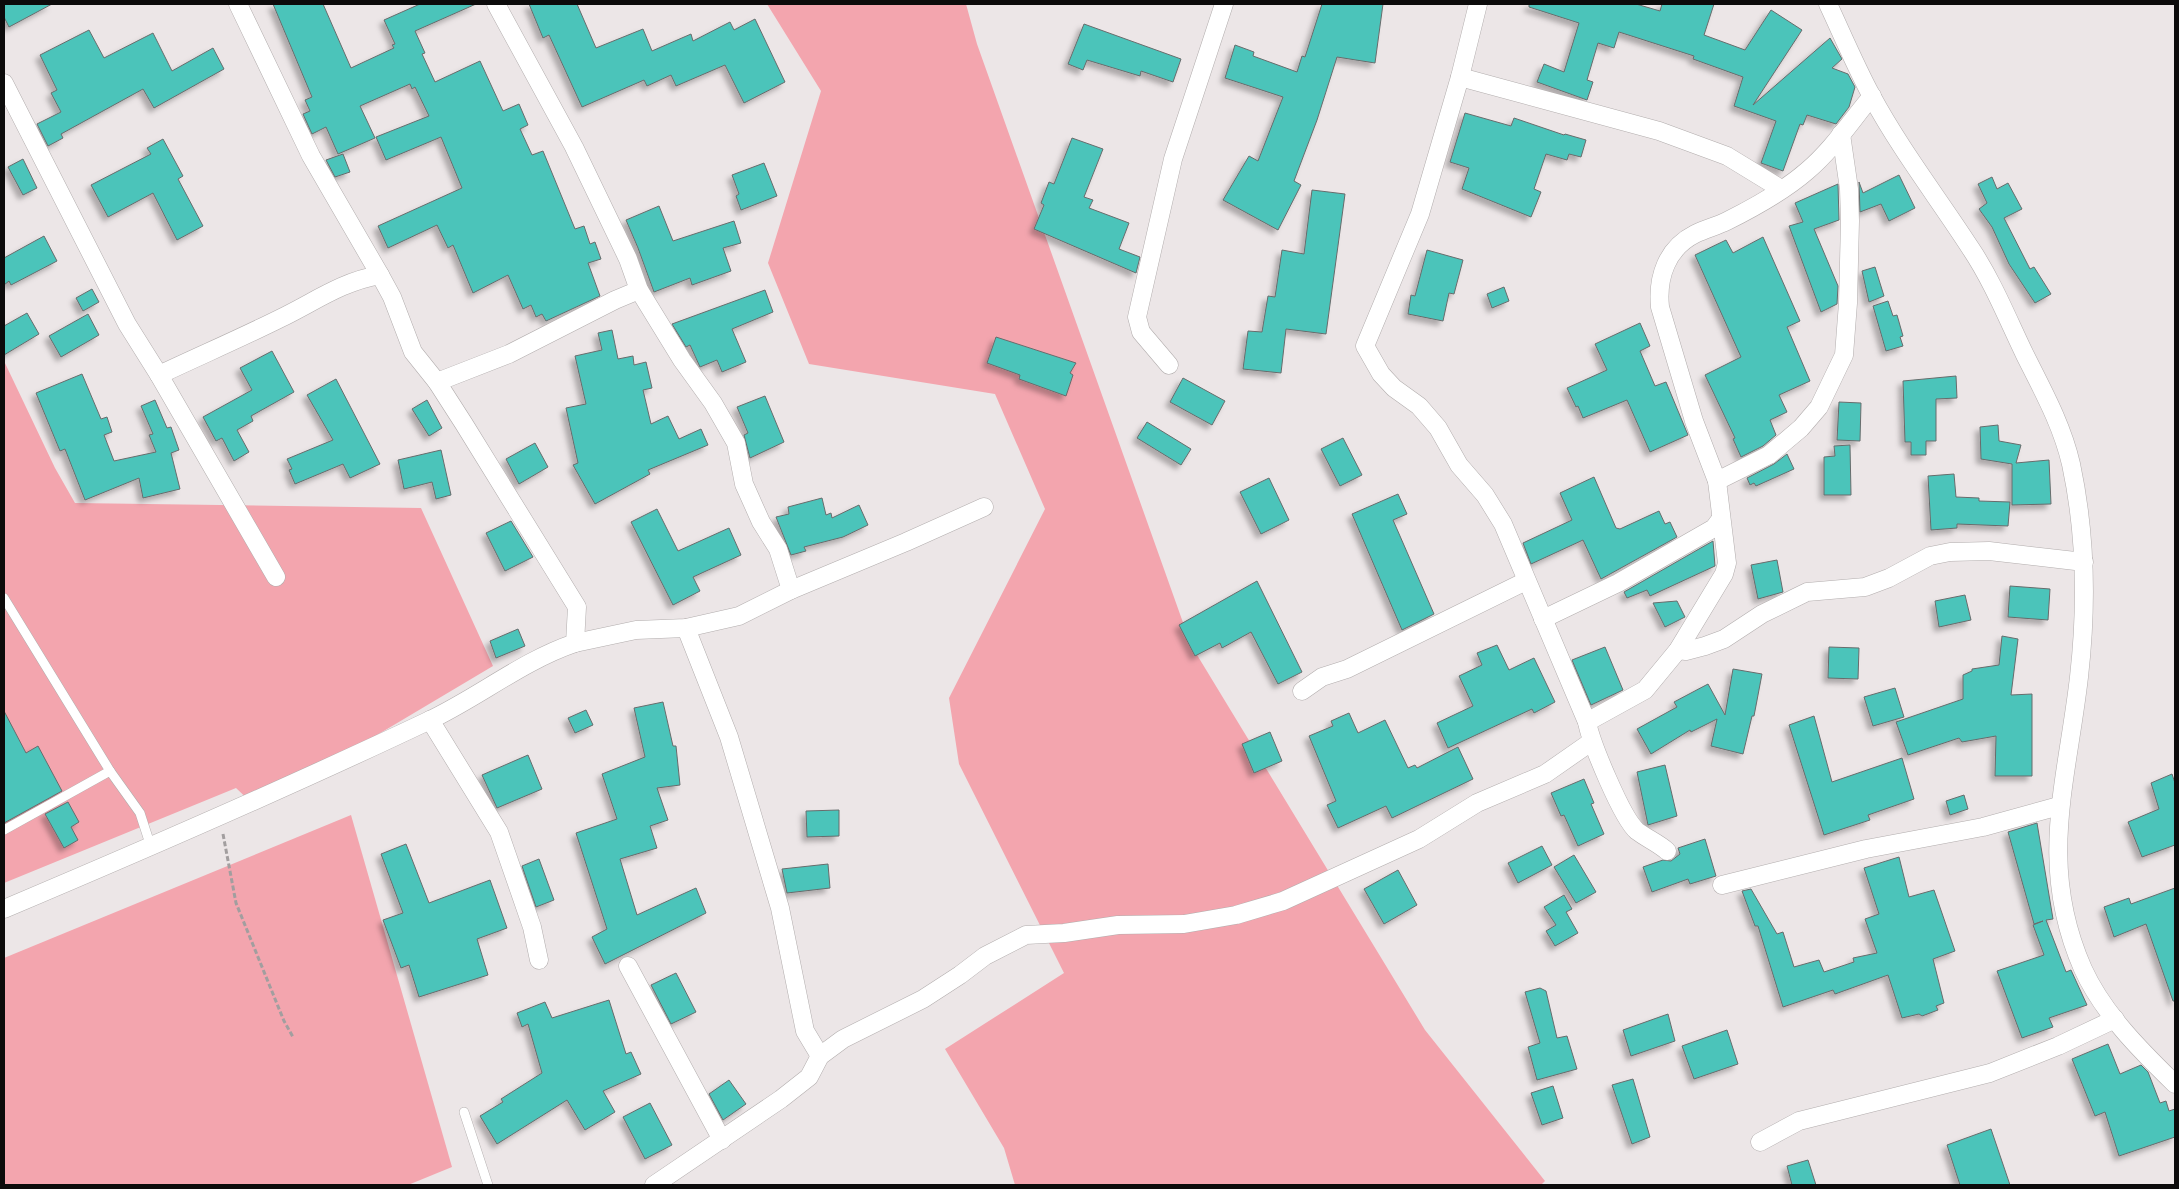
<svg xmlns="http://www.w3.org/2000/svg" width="2179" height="1189" viewBox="0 0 2179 1189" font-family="Raleway,sans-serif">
	<defs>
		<filter id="shadow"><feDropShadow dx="-4.5" dy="4.5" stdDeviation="2.5" flood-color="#0004"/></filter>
	</defs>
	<rect width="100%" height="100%" fill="#ece6e7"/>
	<g fill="#f3a5ae">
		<polygon points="767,4 966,4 977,44 1191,645 1425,1030 1545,1181 1541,1185 1015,1185 1004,1148 945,1049 1064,973 959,764 949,698 1045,509 995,394 809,364 768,263 821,91"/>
		<polygon points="4,361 55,468 75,503 421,508 493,666 256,807 236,788 4,883"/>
		<polygon points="351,815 452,1167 408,1185 4,1185 4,958"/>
	</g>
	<g fill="#4bc4ba" stroke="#676c6c" filter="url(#shadow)">
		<polygon points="4,4 52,4 9,27 4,17"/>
		<polygon points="273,4 323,4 351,68 394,48 392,45 395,44 384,20 420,4 476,4 415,31 425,53 422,54 435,82 480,61 503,111 519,104 528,125 520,129 532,155 543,151 575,229 584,226 590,244 595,242 601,259 588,263 600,296 546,321 542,314 536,317 531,305 523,309 508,275 473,293 453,245 448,248 437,225 388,248 378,226 462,188 441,137 386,160 376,137 429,116 415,87 412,89 410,84 360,106 375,138 338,154 326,127 312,134 303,114 310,111 305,100 312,97"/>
		<polygon points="529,4 577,4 596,48 643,29 652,51 691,34 693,41 730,22 734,30 755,19 785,82 744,103 725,65 676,86 671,75 647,86 644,80 582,107 549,35 543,38"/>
		<polygon points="1322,4 1383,4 1375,63 1337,57 1317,120 1294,181 1301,185 1278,230 1223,200 1249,156 1258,161 1283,97 1225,78 1235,45 1254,52 1253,56 1297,72 1302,56 1305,57"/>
		<polygon points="1529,4 1636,4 1660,11 1662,4 1714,4 1704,35 1745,50 1771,10 1802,30 1753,105 1830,38 1842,59 1832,68 1848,74 1855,87 1849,107 1836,124 1807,115 1803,125 1800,124 1783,171 1761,163 1776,121 1734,106 1743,77 1693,59 1694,56 1619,32 1614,48 1598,43 1587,80 1593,82 1587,100 1537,82 1544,64 1564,72 1579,23 1529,7"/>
		<polygon points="1084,24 1181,59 1173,82 1141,71 1140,76 1087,60 1083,70 1068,64"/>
		<polygon points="89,30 104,58 153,33 172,71 213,48 224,69 154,108 143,89 61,134 63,138 48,146 37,124 61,112 51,93 57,90 40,55"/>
		<polygon points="1465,113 1511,126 1514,118 1564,135 1565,134 1586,140 1581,157 1569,154 1567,160 1546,154 1534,189 1541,192 1531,217 1462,189 1469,168 1450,162"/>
		<polygon points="1072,138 1103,149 1084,197 1093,200 1089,208 1129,223 1119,249 1140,257 1136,273 1034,229 1044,205 1041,203 1049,182 1054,184"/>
		<polygon points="163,139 183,176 178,179 203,226 177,240 153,193 108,217 91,185 151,154 147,148"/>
		<polygon points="343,154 350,172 335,177 326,160"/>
		<polygon points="23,159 37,188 23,195 8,167"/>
		<polygon points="764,163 777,196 741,210 736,196 739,194 732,175"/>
		<polygon points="1899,175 1915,208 1889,221 1881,204 1860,212 1859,182 1863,193"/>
		<polygon points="1992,177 1997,189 2008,183 2022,209 2004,218 2030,269 2034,267 2051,294 2035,303 2009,264 1992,227 1979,209 1987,203 1978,184"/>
		<polygon points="1838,184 1839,220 1814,229 1838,286 1837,304 1821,312 1789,226 1803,222 1795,203"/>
		<polygon points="1312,190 1345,194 1326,334 1286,329 1281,373 1243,369 1248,331 1262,332 1268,296 1275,297 1282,250 1304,254"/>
		<polygon points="659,206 673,241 734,221 741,243 723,248 731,271 692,285 690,278 654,292 638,248 626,220"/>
		<polygon points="44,236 57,261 11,285 9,281 4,285 4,258"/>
		<polygon points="1763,237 1800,321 1787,327 1810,381 1779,395 1787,412 1770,420 1776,435 1763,446 1741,457 1733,439 1735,438 1705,375 1741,357 1695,255 1726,240 1733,253"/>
		<polygon points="1427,250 1463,260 1454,294 1449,293 1443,321 1408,314 1411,295 1415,296"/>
		<polygon points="1875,267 1884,296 1869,302 1862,271"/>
		<polygon points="1504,287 1509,301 1492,308 1487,294"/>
		<polygon points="92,289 99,302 83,311 76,298"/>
		<polygon points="765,290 773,312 732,329 746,362 722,372 717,360 700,367 690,345 686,347 672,324"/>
		<polygon points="1888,301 1893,316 1897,315 1903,336 1900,337 1903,346 1886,351 1873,306"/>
		<polygon points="27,313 39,334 4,355 4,326"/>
		<polygon points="88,314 99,335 61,357 49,336"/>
		<polygon points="1640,323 1650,346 1640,351 1655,386 1666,382 1688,435 1650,452 1627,400 1583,418 1578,406 1576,407 1567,388 1607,370 1595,344"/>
		<polygon points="612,330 618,359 633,356 634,365 646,362 652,388 643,390 651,424 668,416 679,439 701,429 708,445 648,470 650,474 595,504 573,465 578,463 566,408 586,404 575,356 602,350 598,333"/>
		<polygon points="996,337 1076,363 1070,373 1073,375 1066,396 1019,379 1020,375 987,363"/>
		<polygon points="272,351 294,392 251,416 253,421 237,430 249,452 234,461 222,438 216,441 203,417 252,390 240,368"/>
		<polygon points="82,374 101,419 107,417 112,432 104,435 114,461 156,452 149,435 153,434 141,406 155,400 167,428 171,427 179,450 171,453 180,489 143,498 139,478 85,500 65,449 60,451 36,393"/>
		<polygon points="1956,376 1957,398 1936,399 1936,441 1926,441 1926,455 1911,455 1911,442 1905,442 1903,381"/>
		<polygon points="1183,378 1225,401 1212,425 1170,402"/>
		<polygon points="336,379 380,464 350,478 343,464 295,484 289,470 292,469 287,459 333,440 307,395"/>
		<polygon points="765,396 784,442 750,458 744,435 748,433 737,407"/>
		<polygon points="427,400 442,428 429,436 412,409"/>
		<polygon points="1839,402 1861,403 1860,441 1837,440"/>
		<polygon points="1147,422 1191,449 1181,465 1137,438"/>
		<polygon points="1998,425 1999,441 2021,445 2016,463 2049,460 2051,504 2012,505 2012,464 1981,459 1980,427"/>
		<polygon points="1343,438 1362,475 1340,486 1321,449"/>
		<polygon points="535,443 548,467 519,484 506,459"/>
		<polygon points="1850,445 1851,495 1824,495 1824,457 1835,456 1834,446"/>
		<polygon points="441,450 451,495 436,499 432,482 404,489 398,460"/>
		<polygon points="1787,454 1794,469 1756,486 1754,483 1750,485 1747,478 1774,464"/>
		<polygon points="1954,474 1956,497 1979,498 1979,501 2010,502 2008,526 1957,524 1957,528 1931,530 1928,476"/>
		<polygon points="1594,477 1616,528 1620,529 1659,511 1665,524 1670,522 1677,537 1601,579 1583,540 1531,564 1523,543 1572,520 1560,493"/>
		<polygon points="1269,478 1289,520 1261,534 1240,492"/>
		<polygon points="1398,494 1407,514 1393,520 1434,614 1402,630 1352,514"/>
		<polygon points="822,498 826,515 831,513 832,518 859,505 868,525 843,537 804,547 806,551 791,555 776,517 789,514 788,507"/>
		<polygon points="657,509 678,551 729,528 741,555 693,577 700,591 673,605 631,522"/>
		<polygon points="511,521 533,557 505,571 486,533"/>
		<polygon points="1713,541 1715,566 1650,596 1647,590 1627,598 1624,592"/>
		<polygon points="1777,560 1783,592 1758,599 1751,565"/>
		<polygon points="1257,581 1302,672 1278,684 1251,632 1222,648 1220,643 1195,656 1179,625"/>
		<polygon points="2010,586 2050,589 2048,620 2008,617"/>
		<polygon points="1965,595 1971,620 1939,627 1935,601"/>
		<polygon points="1677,601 1685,617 1665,627 1653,603"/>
		<polygon points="518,629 525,646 496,658 490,641"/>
		<polygon points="2002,636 2018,639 2011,695 2032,694 2032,776 1995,776 1996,736 1962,742 1959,738 1908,755 1896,722 1963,699 1963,675 1972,671 1972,669 1999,665"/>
		<polygon points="1497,645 1509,670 1534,658 1555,702 1534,713 1532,709 1448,748 1437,723 1473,706 1459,676 1482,665 1477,653"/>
		<polygon points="1605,647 1623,690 1591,705 1572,660"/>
		<polygon points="1829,647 1859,648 1858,679 1828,678"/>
		<polygon points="1733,669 1762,674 1754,716 1752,716 1743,754 1711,746 1717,719 1691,732 1690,730 1651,754 1637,729 1677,707 1674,702 1708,684 1725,715"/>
		<polygon points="1895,688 1904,717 1873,726 1864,697"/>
		<polygon points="663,702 673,746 676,746 680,785 657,788 668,820 650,826 657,848 620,859 637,915 696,888 706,913 605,964 592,937 607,929 576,833 617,819 602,774 645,757 634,708"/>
		<polygon points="586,710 593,725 575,733 568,718"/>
		<polygon points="4,711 26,753 38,746 62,791 4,823"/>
		<polygon points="1349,713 1358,733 1385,720 1408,768 1415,765 1417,768 1458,747 1473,779 1392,818 1386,806 1338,828 1327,805 1336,801 1309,736 1333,726 1331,721"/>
		<polygon points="1814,716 1832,782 1902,758 1914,799 1868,815 1870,820 1824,835 1789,725"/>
		<polygon points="1270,732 1282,761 1254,773 1242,744"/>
		<polygon points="528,755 542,789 497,808 482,775"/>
		<polygon points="1665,765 1677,816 1648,825 1637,772"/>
		<polygon points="2172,774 2175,783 2175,845 2142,857 2128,822 2159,809 2151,783"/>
		<polygon points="1584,779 1594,803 1591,804 1604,834 1578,846 1564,815 1561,816 1551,793"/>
		<polygon points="1964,795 1968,809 1950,815 1946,801"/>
		<polygon points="68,802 79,822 71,827 78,840 64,848 45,814"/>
		<polygon points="839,810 839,836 807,837 806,811"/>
		<polygon points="2037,823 2053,919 2046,920 2066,972 2071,970 2087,1005 2049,1018 2053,1027 2022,1038 1997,971 2044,955 2033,925 2043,921 2034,924 2008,832"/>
		<polygon points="1705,839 1716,876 1690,884 1688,879 1652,892 1643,867 1663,860 1671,861 1680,854 1678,848"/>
		<polygon points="406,844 429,903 490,880 507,928 477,939 488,975 419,997 409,965 401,968 383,920 403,913 381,854"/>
		<polygon points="1542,846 1552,865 1518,883 1508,863"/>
		<polygon points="1574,855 1596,892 1576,903 1554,867"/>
		<polygon points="1899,857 1909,897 1934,890 1955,951 1933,959 1944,1003 1936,1006 1938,1010 1922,1016 1919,1014 1902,1018 1888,975 1835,994 1833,990 1783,1007 1758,926 1755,926 1742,891 1751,889 1777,934 1783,932 1794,967 1819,960 1824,972 1854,962 1853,958 1877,953 1865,919 1879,914 1864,868"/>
		<polygon points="539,859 554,900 536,907 522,866"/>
		<polygon points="828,864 830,888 787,893 782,869"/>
		<polygon points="1398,870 1417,905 1384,924 1364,889"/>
		<polygon points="2175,888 2175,1001 2173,1001 2146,924 2114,937 2104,907 2129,898 2131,904"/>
		<polygon points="1564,895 1572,909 1566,912 1578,933 1555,946 1546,931 1556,925 1544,907"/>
		<polygon points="676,973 696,1012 671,1024 651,985"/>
		<polygon points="1540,988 1546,991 1557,1038 1567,1036 1577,1069 1537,1080 1528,1047 1540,1043 1525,992"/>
		<polygon points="609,1000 626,1054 631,1052 641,1074 603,1091 615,1112 585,1130 567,1100 497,1144 480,1116 503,1102 501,1099 542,1073 528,1024 522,1027 517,1013 545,1002 552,1018"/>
		<polygon points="1668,1014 1675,1041 1631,1056 1623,1030"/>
		<polygon points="1727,1030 1738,1064 1694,1079 1682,1046"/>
		<polygon points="2108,1044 2120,1074 2141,1065 2148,1072 2160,1103 2166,1101 2169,1111 2175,1109 2175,1137 2119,1156 2105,1112 2095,1116 2072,1059"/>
		<polygon points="1633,1079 1650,1137 1632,1144 1612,1085"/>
		<polygon points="729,1080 746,1104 723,1120 709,1094"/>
		<polygon points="1553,1086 1563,1118 1542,1125 1531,1093"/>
		<polygon points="650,1103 672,1145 645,1159 623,1117"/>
		<polygon points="1991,1129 2010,1185 1960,1185 1947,1145"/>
		<polygon points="1808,1160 1816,1185 1792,1185 1787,1166"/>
	</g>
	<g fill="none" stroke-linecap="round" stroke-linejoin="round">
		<defs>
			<g id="lane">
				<polyline points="4,598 110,771 140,813 151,847"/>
				<polyline points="4,830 110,771"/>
				<polyline points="464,1112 488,1185"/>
			</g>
			<g id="street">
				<polyline points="238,4 311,156 380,275"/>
				<polyline points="496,4 574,147 628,259 639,290 682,360 713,403 736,443 744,484 761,522 778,549 791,590"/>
				<path d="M1478,4L1460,77L1420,214L1365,346L1381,374L1394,388L1419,406L1438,428L1459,465L1485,495L1503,524L1587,722C1591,743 1622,818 1637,831C1646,838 1658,843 1667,851"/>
				<path d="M1828,4C1842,34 1855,65 1871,95C1900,149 1938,198 1971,249C1993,282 2008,320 2025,355C2043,391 2062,425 2071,464C2086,534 2087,606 2079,677C2067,782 2037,865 2083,969C2103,1013 2140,1050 2175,1084"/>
				<polyline points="1460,77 1659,131 1727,156 1781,189"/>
				<path d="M4,83L127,324L159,375C199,356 241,338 281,318C314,302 343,281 380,275L392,297L413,352L437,382L464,424L577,607L575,643C522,661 479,697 428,721C289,787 146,849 4,909"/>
				<polyline points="1169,365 1141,332 1137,317 1173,159 1224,4"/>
				<polyline points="159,375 276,577"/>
				<polyline points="437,382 509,354 615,300 639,290"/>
				<polyline points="1717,481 1769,455 1801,428 1819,407 1844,355 1848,303 1850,221 1849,189 1841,134"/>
				<polyline points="1543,619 1618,583 1714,528 1720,520"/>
				<polyline points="686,628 729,737 780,908 805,1031 820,1056"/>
				<polyline points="575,643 636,630 686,628 739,616 791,590 906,542 984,507"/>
				<polyline points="1678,650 1686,651 1705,646 1724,639 1762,614 1807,592 1865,587 1889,578 1930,556 1950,552 1989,551 2084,562"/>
				<polyline points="1302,691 1322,677 1347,669 1526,581"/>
				<polyline points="430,720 499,832 532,927 539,960"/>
				<path d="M1587,722L1645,690L1678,650L1724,574L1727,563L1717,481L1694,421L1660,307C1657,277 1667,248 1695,234C1705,229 1717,226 1727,221C1755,207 1784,191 1807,171C1832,150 1851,121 1872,96"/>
				<polyline points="1722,885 1866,849 1983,827 2059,806"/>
				<polyline points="628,966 722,1140"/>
				<polyline points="1760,1142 1799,1121 1990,1073 2058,1046 2115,1019"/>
				<polyline points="654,1185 781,1099 809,1077 820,1056 843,1039 923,999 960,975 985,956 1026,935 1064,933 1118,925 1184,924 1236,915 1283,901 1419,839 1477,803 1545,774 1591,742"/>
			</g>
		</defs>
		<use href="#lane" stroke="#b2adad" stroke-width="10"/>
		<use href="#street" stroke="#b2adad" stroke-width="19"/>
		<polyline stroke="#a29e9f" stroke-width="3" stroke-dasharray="5 2.5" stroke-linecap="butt" points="223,834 236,903 284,1021 293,1037"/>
		<use href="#lane" stroke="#fff" stroke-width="9"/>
		<use href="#street" stroke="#fff" stroke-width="18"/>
	</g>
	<rect width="2179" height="1189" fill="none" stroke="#0c0b0b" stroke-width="10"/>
</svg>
